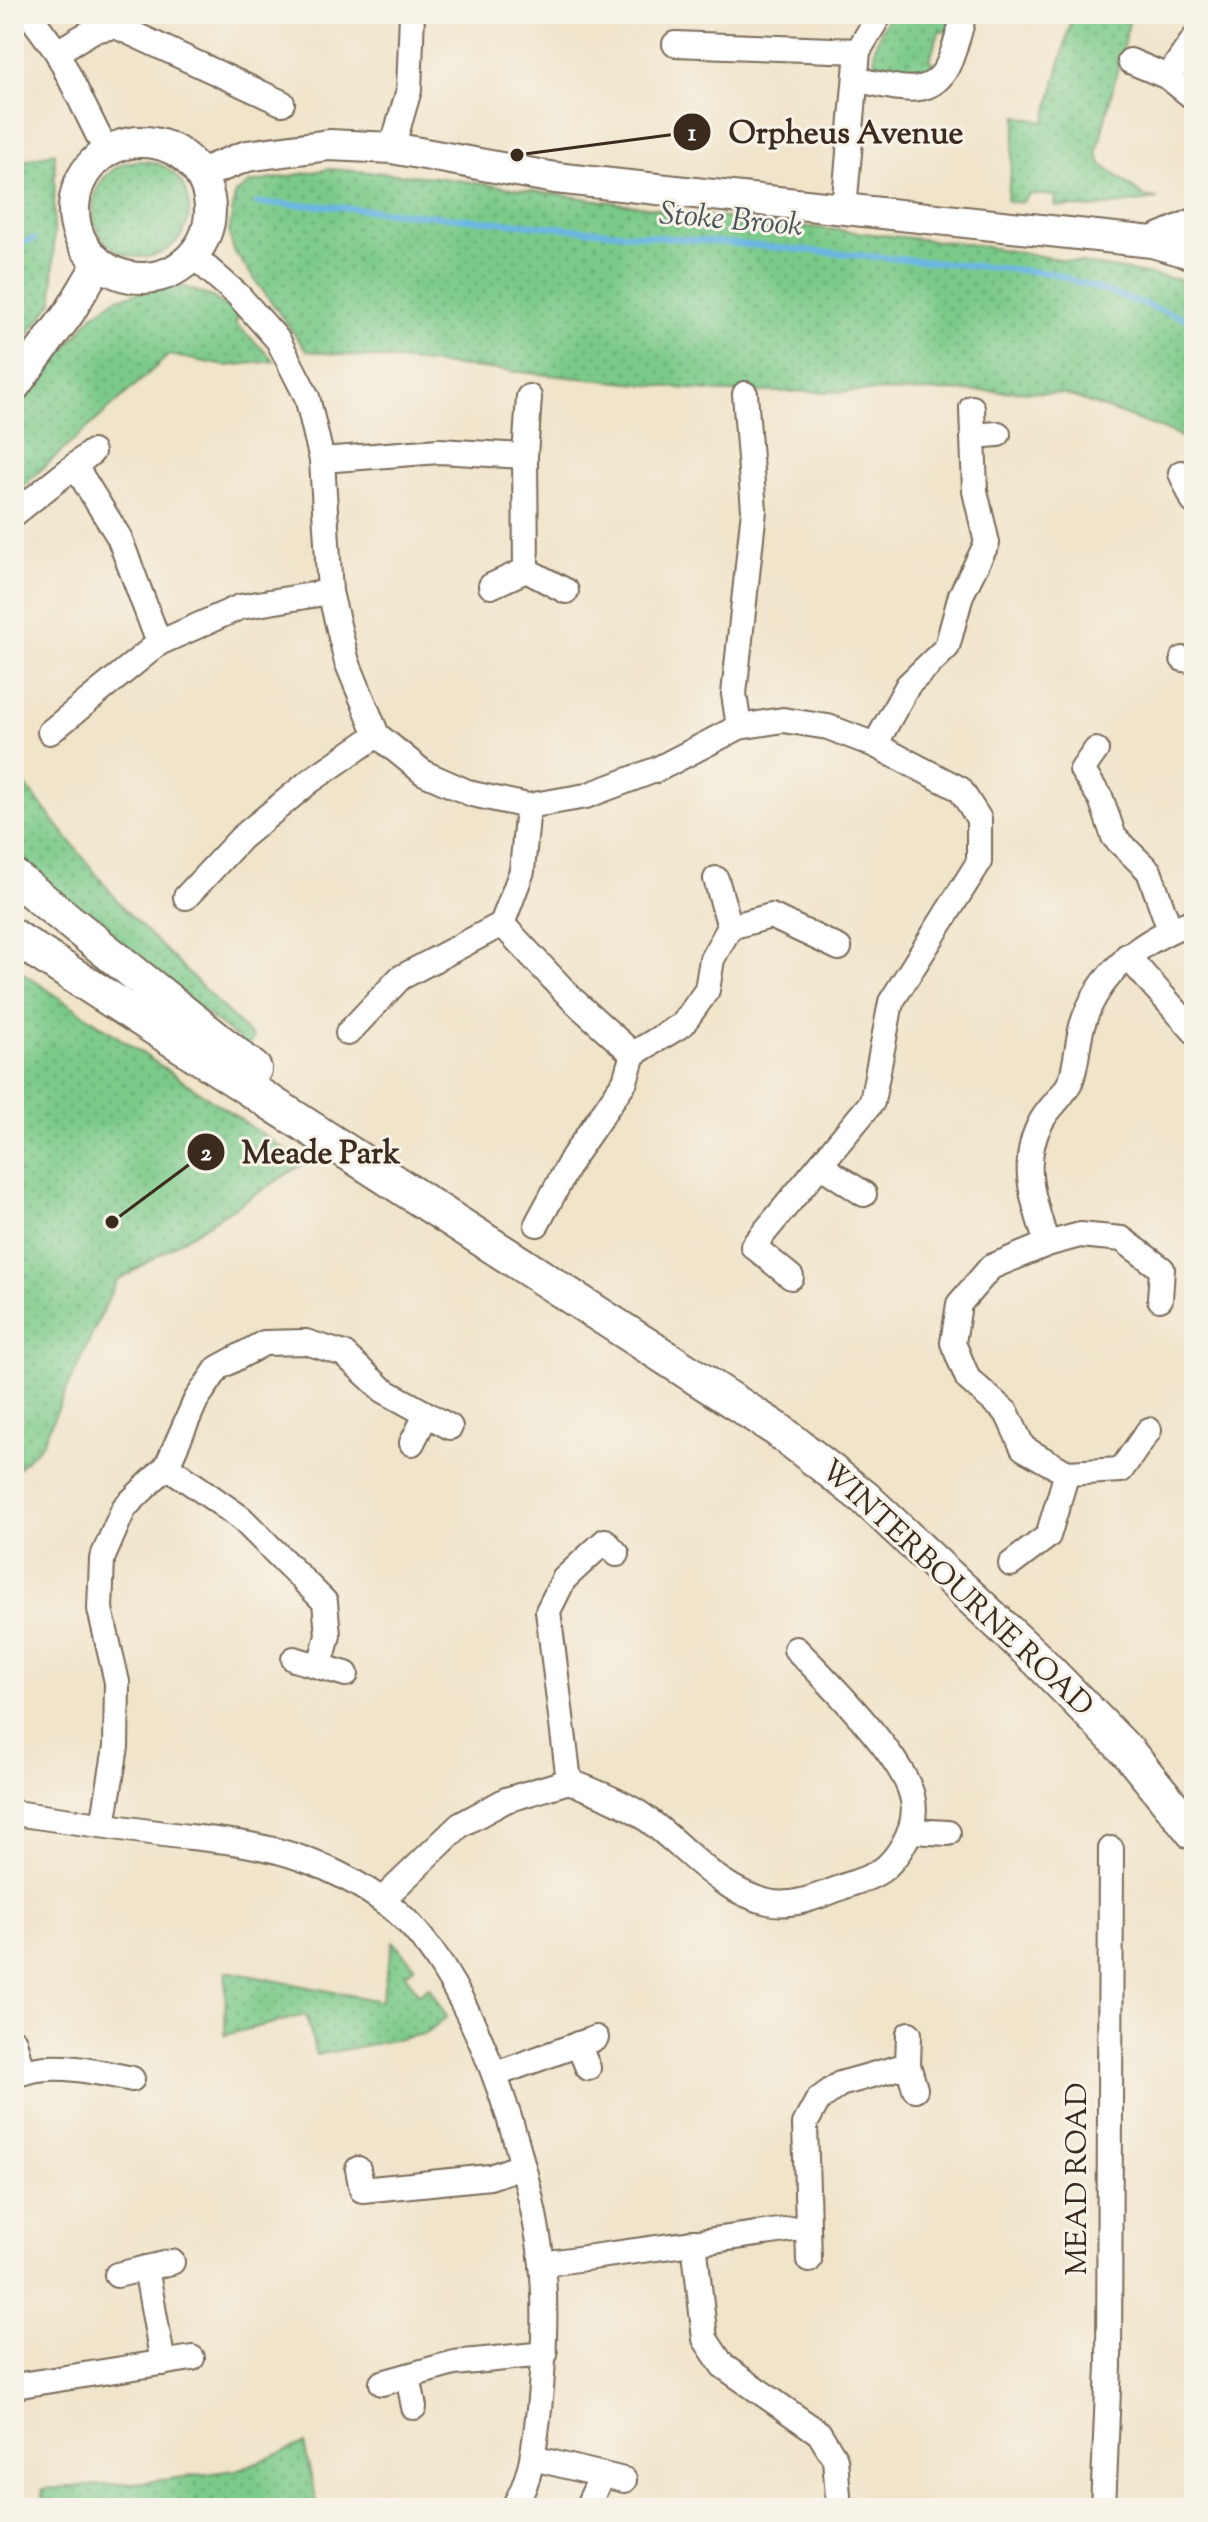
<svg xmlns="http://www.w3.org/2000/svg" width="1208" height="2522" viewBox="0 0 1208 2522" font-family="'Sorts Mill Goudy',serif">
	<defs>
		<pattern id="green-dots" width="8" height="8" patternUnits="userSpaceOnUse" patternTransform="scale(2)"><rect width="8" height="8" fill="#7bca8a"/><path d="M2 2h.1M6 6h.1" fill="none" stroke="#66a470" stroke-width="1.8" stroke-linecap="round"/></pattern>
	</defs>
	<rect width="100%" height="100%" fill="#f7f3e8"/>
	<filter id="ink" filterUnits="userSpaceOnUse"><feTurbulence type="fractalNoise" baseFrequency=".0125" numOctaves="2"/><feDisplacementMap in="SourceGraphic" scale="16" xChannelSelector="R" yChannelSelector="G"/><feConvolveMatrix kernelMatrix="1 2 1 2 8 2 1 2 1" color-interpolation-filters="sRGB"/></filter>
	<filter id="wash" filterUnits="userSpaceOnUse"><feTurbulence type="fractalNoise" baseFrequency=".006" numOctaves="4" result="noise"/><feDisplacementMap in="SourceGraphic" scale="32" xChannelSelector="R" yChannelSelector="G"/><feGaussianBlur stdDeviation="1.8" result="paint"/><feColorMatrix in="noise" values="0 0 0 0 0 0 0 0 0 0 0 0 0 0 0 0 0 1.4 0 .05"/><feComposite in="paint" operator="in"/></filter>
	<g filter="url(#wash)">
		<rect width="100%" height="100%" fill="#f0e4c9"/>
		<g fill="url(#green-dots)" stroke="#5b7a54" stroke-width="2">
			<path d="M890,14H953L950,33L940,30L929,61L940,65L924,81L880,73C866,53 880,33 890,14Z"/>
			<polygon points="1073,14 1131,14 1097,152 1101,164 1145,197 1158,199 1092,208 1055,206 1056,196 1030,194 1021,203 1007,201 1017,116 1045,122"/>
			<polygon points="55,152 53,302 14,354 14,164"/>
			<circle cx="141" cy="209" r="48"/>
			<polygon points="329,169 435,177 717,217 975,245 1194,282 1194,444 1174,433 1065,394 1016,391 721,392 307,351 234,251 229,234 235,194 250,183"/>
			<polygon points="176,284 212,297 239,316 235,323 275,361 226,366 169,355 14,494 14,413 93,315 117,298"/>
			<polygon points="14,771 125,910 253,1038 248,1047 14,861"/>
			<polygon points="14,967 305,1163 116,1282 42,1444 14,1472"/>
			<polygon points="393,1941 415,1966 405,1974 419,1994 429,1987 447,2017 424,2034 316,2055 306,2015 225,2035 226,1971 381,2001"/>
			<polygon points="304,2444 318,2508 46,2508 42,2489 146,2482 236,2470"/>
		</g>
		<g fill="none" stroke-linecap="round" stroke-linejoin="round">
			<g stroke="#6ab6e4" stroke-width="6">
				<polyline points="257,203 326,206 1051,273 1194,321"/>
				<polyline points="14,245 34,239"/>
			</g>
		</g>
	</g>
	<g filter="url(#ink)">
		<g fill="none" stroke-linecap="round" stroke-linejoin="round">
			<defs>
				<g id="minor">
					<polyline points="29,14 57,52 106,151"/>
					<polyline points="675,44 858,51"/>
					<polyline points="57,52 94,30 116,26 282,103"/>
					<polyline points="1130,61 1168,77 1194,98"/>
					<polyline points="1168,77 1194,39"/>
					<path d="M857,80C900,87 937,105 953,52C957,39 962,27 963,14"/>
					<polyline points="392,148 409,90 412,14"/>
					<polyline points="844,209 858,51 880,14"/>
					<polyline points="192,255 238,295 278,340 307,397 322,460 330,592 347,662 377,735 424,773 472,794 528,806 586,796 658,769 739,727 783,720 828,727 875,745 960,789 979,819 979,862 891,1002 872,1102 753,1246 791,1277"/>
					<polyline points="973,436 998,434"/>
					<polyline points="322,460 439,451 525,456"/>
					<polyline points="75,466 119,537 159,643"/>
					<polyline points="1181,473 1194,502"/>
					<polyline points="14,514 92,452"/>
					<polyline points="526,570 566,591"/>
					<polyline points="491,586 526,570 525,456 529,397"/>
					<polyline points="1183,659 1194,661"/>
					<polyline points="739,727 734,694 754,510 745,394"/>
					<polyline points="50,732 159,643 240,607 330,592"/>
					<polyline points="875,745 908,685 947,647 961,595 987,543 975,491 972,408"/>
					<polyline points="1096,750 1082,770 1101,799 1114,837 1149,871 1170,930"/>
					<polyline points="528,806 522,871 502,924 573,1000 633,1054 625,1081 573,1157 537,1224"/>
					<polyline points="186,897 241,838 310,781 377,735"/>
					<polyline points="730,927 771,916 839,948"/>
					<polyline points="1127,956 1194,1031"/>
					<polyline points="348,1033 400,978 502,924"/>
					<polyline points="633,1054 683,1024 707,990 712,959 730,927 716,879"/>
					<polyline points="820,1165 864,1194"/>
					<path d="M1047,1244C1034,1202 1018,1162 1042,1120C1050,1106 1065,1095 1071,1080C1077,1063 1077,1044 1082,1026C1098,972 1143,939 1194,921"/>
					<polyline points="1149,1430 1121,1470 1067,1473 1023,1448 1007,1413 968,1379 953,1343 959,1304 991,1267 1047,1244 1080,1235 1122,1239 1162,1269 1160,1299"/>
					<polyline points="412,1443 426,1415"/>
					<polyline points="167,1466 241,1518 325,1602 328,1635 320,1666"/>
					<polyline points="1011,1564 1048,1536 1067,1473"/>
					<polyline points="294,1659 346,1674"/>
					<polyline points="569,1781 548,1611 564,1579 605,1541 617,1554"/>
					<path d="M14,1813C64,1820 114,1827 164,1834C196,1838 229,1840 260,1847C302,1855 347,1875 382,1900C471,1961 530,2160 542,2264C547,2313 544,2361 539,2409C535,2443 532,2479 513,2508"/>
					<polyline points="103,1825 116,1747 117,1682 100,1609 102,1559 124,1508 167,1466 196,1400 218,1368 264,1343 306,1342 344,1354 383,1390 450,1427"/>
					<polyline points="912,1831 948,1833"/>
					<path d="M382,1900L460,1825L506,1800L569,1781C592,1791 619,1800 640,1814C684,1844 714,1889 768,1902C795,1909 830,1891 856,1882C878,1875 889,1868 902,1847C911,1832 917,1814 912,1796C903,1757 826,1679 796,1649"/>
					<polyline points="909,2034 908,2065 915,2089"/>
					<polyline points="14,2041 22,2072"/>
					<polyline points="578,2044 588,2068"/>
					<polyline points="496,2074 596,2038"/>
					<path d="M14,2076C47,2059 97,2072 132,2079"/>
					<polyline points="358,2169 362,2190 490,2177 522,2166"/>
					<polyline points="694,2242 705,2339 723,2366 819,2433 835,2459 839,2508"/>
					<polyline points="809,2260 805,2124 818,2100 840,2084 908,2065"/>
					<polyline points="542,2264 807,2227"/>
					<polyline points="146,2268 163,2363"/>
					<polyline points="117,2275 172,2262"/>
					<polyline points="408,2376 414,2407"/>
					<polyline points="382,2383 454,2363 545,2354"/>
					<polyline points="14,2386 192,2358"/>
					<polyline points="533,2458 624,2480"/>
					<polyline points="590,2501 602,2475"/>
					<polyline points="1103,2508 1109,2366 1111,1849"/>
				</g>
				<g id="tertiary">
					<circle cx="142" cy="210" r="68"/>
					<polyline points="200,174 247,156 329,145 392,148 555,178 1152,242 1194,254"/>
					<polyline points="1152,242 1194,224"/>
					<polyline points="14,387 69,313 98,264"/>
				</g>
				<g id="secondary">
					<polyline points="14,877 254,1069"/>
					<polyline points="14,937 778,1430 865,1498 1039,1661 1129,1753 1194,1833"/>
				</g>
			</defs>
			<use href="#minor" stroke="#7a6b5a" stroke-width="28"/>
			<use href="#tertiary" stroke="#7a6b5a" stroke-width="34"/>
			<use href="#secondary" stroke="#7a6b5a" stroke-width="38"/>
			<use href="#minor" stroke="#fff" stroke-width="24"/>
			<use href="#tertiary" stroke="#fff" stroke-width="30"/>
			<use href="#secondary" stroke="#fff" stroke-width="34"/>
		</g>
	</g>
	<g text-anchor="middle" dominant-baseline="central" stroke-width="6" stroke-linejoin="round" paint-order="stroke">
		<g font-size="30" fill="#3b2a1e" stroke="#f7f3e8">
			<text transform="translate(956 1589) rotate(43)">WINTERBOURNE ROAD</text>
			<text transform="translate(1078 2179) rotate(-90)">MEAD ROAD</text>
		</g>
		<g font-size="32" font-style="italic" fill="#495459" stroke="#f7f3e8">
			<text transform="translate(731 221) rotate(5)">Stoke Brook</text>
		</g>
	</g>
	<path fill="none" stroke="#3b2a1e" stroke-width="3" d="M517 155L692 132M112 1222L206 1152"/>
	<g fill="#3b2a1e" stroke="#f7f3e8" stroke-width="3">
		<circle cx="517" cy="155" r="8"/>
		<circle cx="112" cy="1222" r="8"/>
		<circle cx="692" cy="132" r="20"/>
		<circle cx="206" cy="1152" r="20"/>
	</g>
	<g font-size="24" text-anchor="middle" font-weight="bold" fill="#fff">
		<text x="692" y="140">1</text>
		<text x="206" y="1160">2</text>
	</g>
	<g font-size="32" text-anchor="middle" font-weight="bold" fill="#3b2a1e" stroke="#f7f3e8" stroke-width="6" stroke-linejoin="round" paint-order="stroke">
		<text x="846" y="143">Orpheus Avenue</text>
		<text x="321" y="1163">Meade Park</text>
	</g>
	<rect width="1208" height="2522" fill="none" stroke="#f7f3e8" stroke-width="48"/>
</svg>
